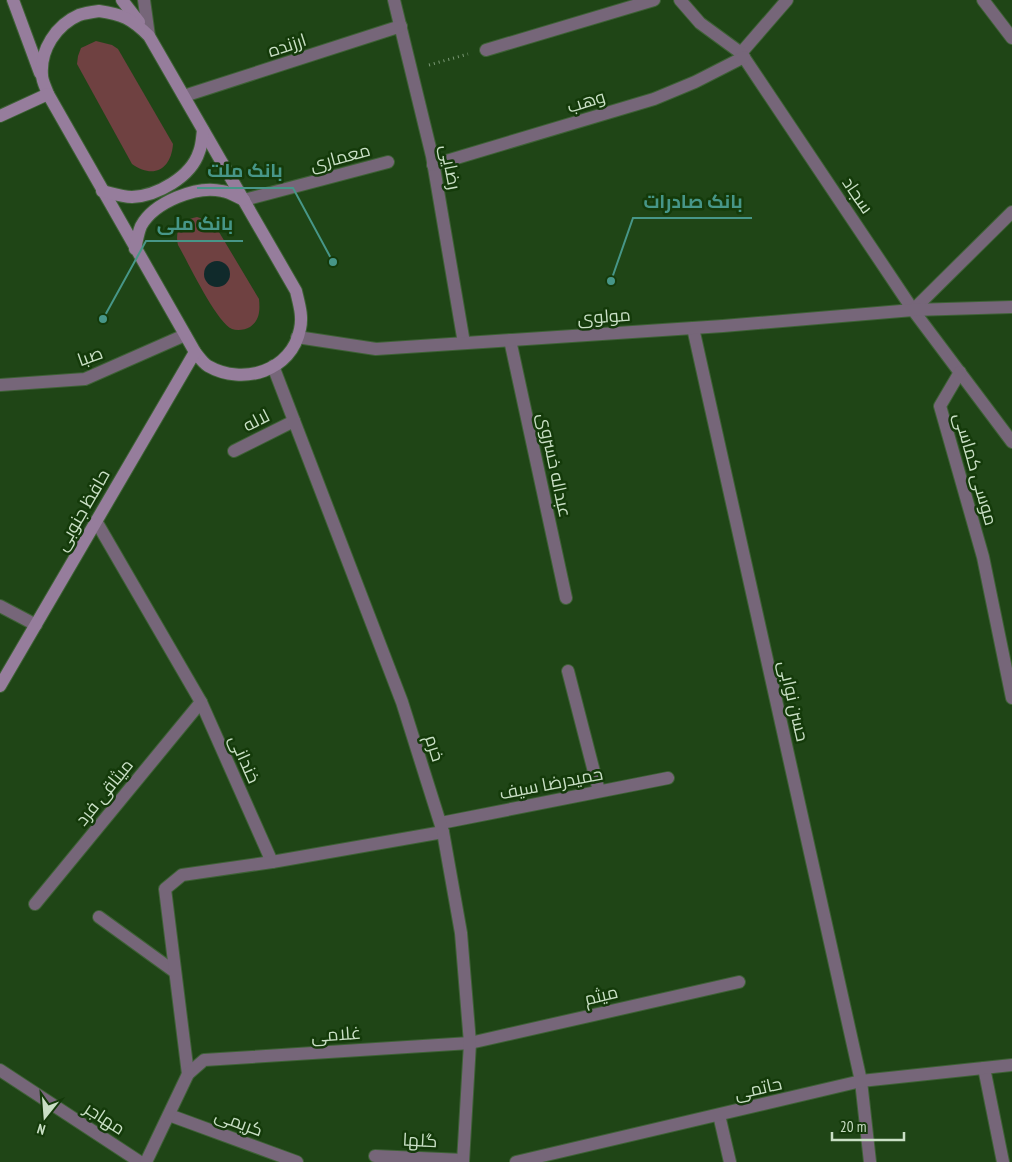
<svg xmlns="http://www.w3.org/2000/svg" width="1012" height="1162" viewBox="0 0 1012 1162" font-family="'PT Sans Narrow',Cairo,sans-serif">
	<rect width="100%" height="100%" fill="#1f4516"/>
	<g fill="#6f4141">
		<path d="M96,41L112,45L118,49L173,144C171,170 153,179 132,164L77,64L78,56L81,48Z"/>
		<path d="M197,217L206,220L216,227L259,299C260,310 260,320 250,327C245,330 237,331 232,329C216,322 188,262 178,245C174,229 183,219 197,217Z"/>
	</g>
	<circle fill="#102a2b" cx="217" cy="274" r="13"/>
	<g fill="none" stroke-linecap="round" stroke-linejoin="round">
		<defs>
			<g id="service">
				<polyline points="741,53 787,0"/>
				<polyline points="568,671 599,791"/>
			</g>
			<g id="minor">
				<polyline points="144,0 149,36"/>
				<polyline points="394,0 432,156 464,343"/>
				<polyline points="680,0 700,23 741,53 913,310 1012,442"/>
				<polyline points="983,0 1012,38"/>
				<polyline points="486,50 654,0"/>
				<polyline points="184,96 401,26"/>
				<polyline points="433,165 654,99 695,82 744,57"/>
				<polyline points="244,200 388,162"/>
				<polyline points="693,328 861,1081 870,1162"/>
				<polyline points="510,340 566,598"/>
				<polyline points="960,372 940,406 983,557 1012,698"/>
				<polyline points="0,385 85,379 185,335"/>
				<polyline points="234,451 294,421"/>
				<polyline points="96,521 201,702 272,862"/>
				<polyline points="0,606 36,625"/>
				<polyline points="441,823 668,778"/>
				<polyline points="35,904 201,702"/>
				<polyline points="99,917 175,972"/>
				<polyline points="984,1068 1003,1162"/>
				<polyline points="0,1070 140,1162"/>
				<polyline points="188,1074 165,889 182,875 272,862 443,832"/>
				<polyline points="169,1115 297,1162"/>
				<polyline points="719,1115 730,1162"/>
				<polyline points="375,1156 463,1160"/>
				<polyline points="146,1162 188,1074 204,1060 470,1043 739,982"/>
				<polyline points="516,1162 861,1081 1012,1065"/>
			</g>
			<g id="tertiary">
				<polyline points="913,310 1012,212"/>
				<polyline points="297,337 376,349 723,326 913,310 1012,307"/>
				<polyline points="273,366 402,702 443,832 461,933 470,1043 463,1162"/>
			</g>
			<g id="secondary">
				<polyline points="13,0 40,73"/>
				<polyline points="122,0 139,22"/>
				<path d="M99,11C122,14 132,19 149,36L296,291C299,304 303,316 300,329C292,371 243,386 208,366C203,363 199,357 195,352L48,94C46,88 42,81 42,75C40,50 56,25 79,15C85,13 92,12 99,11Z"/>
				<polyline points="0,116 48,94"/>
				<path d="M102,191C111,193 121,197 132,197C157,196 191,177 199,152C202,145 202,137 203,130"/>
				<path d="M135,249C137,241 138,233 141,226C154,202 197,185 222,191C230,192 237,197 244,200"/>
				<polyline points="0,686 195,352"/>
			</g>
		</defs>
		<use href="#service" stroke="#3e6136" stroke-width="14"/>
		<use href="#minor" stroke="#3e6136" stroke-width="14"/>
		<use href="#tertiary" stroke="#3e6136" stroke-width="14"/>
		<use href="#secondary" stroke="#3e6136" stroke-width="14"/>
		<polyline stroke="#7a9874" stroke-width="3" stroke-dasharray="1 4" stroke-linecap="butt" points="429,65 468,54"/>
		<use href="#service" stroke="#766679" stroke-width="12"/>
		<use href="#minor" stroke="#766679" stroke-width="12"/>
		<use href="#tertiary" stroke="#766679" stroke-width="12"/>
		<use href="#secondary" stroke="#967d9c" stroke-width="12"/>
	</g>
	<g text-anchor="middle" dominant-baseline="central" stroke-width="5" stroke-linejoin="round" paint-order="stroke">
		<g font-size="18" fill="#c9dfc5" stroke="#143a0a">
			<text transform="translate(287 45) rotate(-18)">ارزنده</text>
			<text transform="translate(586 101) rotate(-17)">وهب</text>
			<text transform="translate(340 157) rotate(-15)">معماری</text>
			<text transform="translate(451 167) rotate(79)">رضایی</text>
			<text transform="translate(858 195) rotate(56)">سجاد</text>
			<text transform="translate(604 316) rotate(-4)">مولوی</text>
			<text transform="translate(90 356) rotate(-20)">صبا</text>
			<text transform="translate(256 420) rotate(-27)">لاله</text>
			<text transform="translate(555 465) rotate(78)">عبداله خسروی</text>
			<text transform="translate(976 469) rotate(74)">موسی کماسی</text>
			<text transform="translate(82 510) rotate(-60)">حافظ جنوبی</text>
			<text transform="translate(794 701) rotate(77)">حسن نوابی</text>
			<text transform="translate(435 748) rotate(72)">خرم</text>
			<text transform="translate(245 759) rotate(66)">خندانی</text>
			<text transform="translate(551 783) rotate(-11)">حمیدرضا سیف</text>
			<text transform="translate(104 792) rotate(-51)">میثاقی فرد</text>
			<text transform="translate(601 995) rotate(-13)">میثم</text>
			<text transform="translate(336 1034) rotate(-4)">غلامی</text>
			<text transform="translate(758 1088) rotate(-13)">حاتمی</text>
			<text transform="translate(105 1118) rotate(33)">مهاجر</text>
			<text transform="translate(239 1122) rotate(20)">کریمی</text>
			<text transform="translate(420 1140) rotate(3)">گلها</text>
		</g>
	</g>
	<path fill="none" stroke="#479688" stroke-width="2" d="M333 262L293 188H197M611 281L633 218H752M103 319L146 241H243"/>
	<g fill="#479688" stroke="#143a0a" stroke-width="2">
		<circle cx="333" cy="262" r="5"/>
		<circle cx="611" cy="281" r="5"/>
		<circle cx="103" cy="319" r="5"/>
	</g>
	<g font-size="19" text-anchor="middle" font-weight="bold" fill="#479688" stroke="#143a0a" stroke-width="5" stroke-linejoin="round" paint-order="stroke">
		<text x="245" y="177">بانک ملت</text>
		<text x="693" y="208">بانک صادرات</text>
		<text x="195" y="230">بانک ملی</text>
	</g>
	<g transform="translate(45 1117) rotate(197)" stroke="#143a0a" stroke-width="4" paint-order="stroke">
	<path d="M0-4L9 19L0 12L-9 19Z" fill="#c9dfc5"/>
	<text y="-8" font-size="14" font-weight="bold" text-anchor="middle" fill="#c9dfc5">N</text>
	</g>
	<path d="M832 1132v8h72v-8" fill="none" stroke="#c9dfc5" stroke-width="2.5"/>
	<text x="840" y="1132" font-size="15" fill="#c9dfc5" stroke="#143a0a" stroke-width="4" paint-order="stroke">20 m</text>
</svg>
